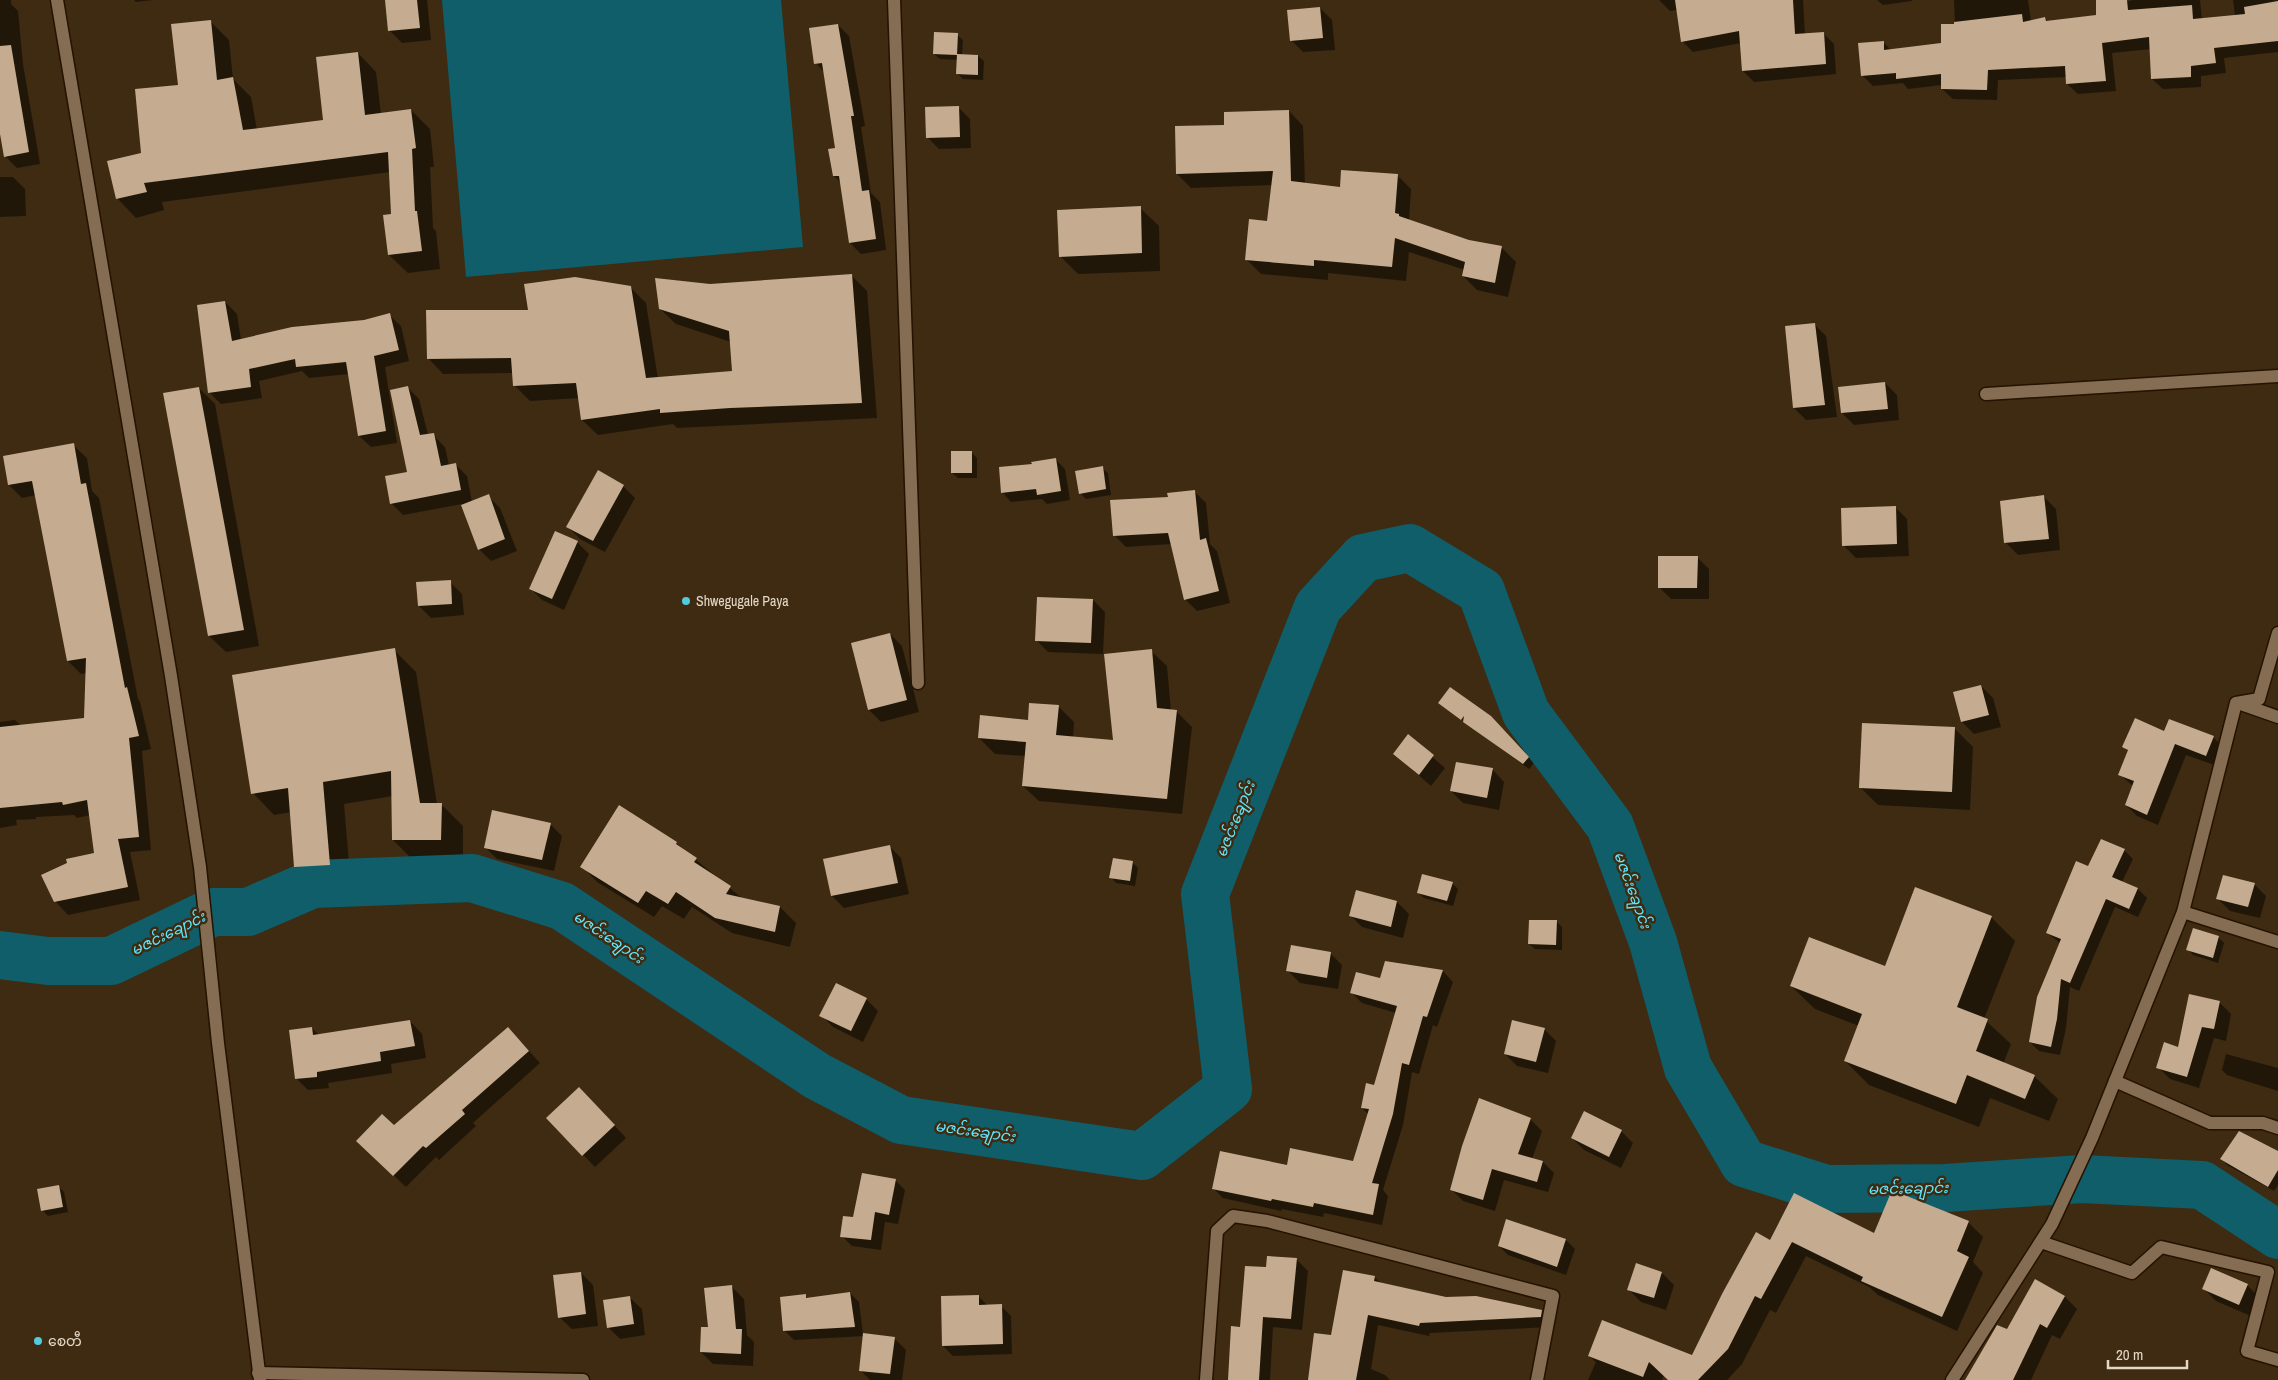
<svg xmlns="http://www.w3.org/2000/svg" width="2278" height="1380" viewBox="0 0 2278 1380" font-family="'Archivo Narrow','Noto Sans Myanmar',sans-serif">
	<rect width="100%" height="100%" fill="#3e2b11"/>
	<polygon fill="#0f5e69" points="442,0 781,0 803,247 466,277"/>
	<g fill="#0007">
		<polygon points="0,0 11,0 11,4 18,11 23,64 40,164 17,168 5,156 0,126"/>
		<polygon points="134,0 153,0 136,2"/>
		<polygon points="386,0 427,0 431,40 402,43 390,31"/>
		<polygon points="1659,0 1803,0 1805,35 1823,33 1834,44 1836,74 1754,82 1743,71 1741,43 1693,52 1682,41 1677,10 1670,11"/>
		<polygon points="1877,0 1912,0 1912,1 1883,5"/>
		<polygon points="1954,0 2028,0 2031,21 2045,18 2048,22 2097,16 2097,8 2133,0 2200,0 2202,20 2235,16 2233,0 2278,0 2278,52 2224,58 2226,73 2201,76 2201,87 2163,89 2152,79 2151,49 2112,53 2116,91 2078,94 2067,84 2067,77 1998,80 1997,100 1953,99 1942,89 1942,85 1908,89 1903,83 1873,86 1862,75 1883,42 1891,50 1942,45 1955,26"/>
		<polygon points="1320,8 1332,20 1335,50 1303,52 1291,40"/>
		<polygon points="210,21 229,40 233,79 251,97 257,130 324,121 358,53 376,72 381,114 411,110 430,129 434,167 430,167 433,228 436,231 440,269 408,273 389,255 393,215 390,172 162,202 164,210 136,218 118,199 108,162 143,154 179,86"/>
		<polygon points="838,25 849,36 865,126 861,127 871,193 880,202 886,250 861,254 850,243 841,183 834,176 836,149 824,72 816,63"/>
		<polygon points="957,35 963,40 962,55 978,56 984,61 983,80 963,79 957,73 958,60 940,59 934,54"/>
		<polygon points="958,107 970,119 971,148 939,149 927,137"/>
		<polygon points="1289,111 1303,126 1305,184 1341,188 1397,175 1411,189 1409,221 1469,241 1502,248 1516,262 1508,297 1477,290 1463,276 1465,270 1409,252 1406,281 1328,273 1328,280 1261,274 1247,260 1269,222 1273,185 1191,188 1177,174 1226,126"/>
		<polygon points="0,177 13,177 25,189 26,216 0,217"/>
		<polygon points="1140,208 1159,226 1160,271 1078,274 1060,256"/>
		<polygon points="851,275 867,291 877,418 677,428 673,424 598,435 582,420 579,398 530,401 514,385 513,373 443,374 428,358 529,311 630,287 646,303 658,379 733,372 731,342 676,324 660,309 710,285"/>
		<polygon points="225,302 237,314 241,340 364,321 389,315 401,326 409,361 385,367 397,443 371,447 359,436 349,374 309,378 302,371 259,381 262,398 221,404 209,392"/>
		<polygon points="1814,324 1826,336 1837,417 1806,420 1794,408 1786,327"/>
		<polygon points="1885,383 1897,395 1899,420 1854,425 1842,413"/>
		<polygon points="407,387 419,399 428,435 433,435 445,447 449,465 455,464 467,476 472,502 488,496 500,508 517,551 491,561 479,549 462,504 403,515 391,503 409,473"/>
		<polygon points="199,388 215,404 259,646 226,652 209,636"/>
		<polygon points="73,445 87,458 92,491 99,498 138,699 140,702 151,749 142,751 151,850 130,852 140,900 68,915 55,901 95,854 90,815 77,818 74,815 36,817 36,819 16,820 17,825 0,828 0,722 15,720 21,726 86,719 87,673 81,674 68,661 36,495 22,498 9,485"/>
		<polygon points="971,452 977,458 977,478 958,478 952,473"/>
		<polygon points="1055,459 1065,469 1070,500 1047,504 1042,499 1011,502 1002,492 1033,465"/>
		<polygon points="1102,468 1108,473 1111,495 1086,499 1080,493"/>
		<polygon points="623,486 635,498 605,552 580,539 568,527"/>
		<polygon points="1194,491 1206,503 1210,544 1217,551 1230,603 1197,611 1185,599 1172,544 1126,547 1114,535 1169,498"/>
		<polygon points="2044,497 2056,509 2060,550 2018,555 2006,543 2001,502"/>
		<polygon points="1895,507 1907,519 1909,556 1856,558 1844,546"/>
		<polygon points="577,542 589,554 564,610 542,600 530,588"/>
		<polygon points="1697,557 1709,569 1709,599 1671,599 1659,587"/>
		<polygon points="450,582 462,594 464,615 431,618 419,606"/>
		<polygon points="1093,600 1105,612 1103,654 1048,652 1036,640"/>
		<polygon points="890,634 902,646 919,712 881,722 869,710"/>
		<polygon points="394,650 416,672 437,804 441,804 463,826 463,862 415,862 393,840 393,796 344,804 351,886 318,889 296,867 291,812 274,815 253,793"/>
		<polygon points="1151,651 1167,666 1171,711 1176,711 1192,727 1182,814 1039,801 1023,786 1026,756 995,754 979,738 1029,721 1058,706 1074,722 1073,738 1114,741"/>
		<polygon points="1981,686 1993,698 2001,727 1974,734 1962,722 1955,693"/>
		<polygon points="1439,703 1491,717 1534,763 1529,769"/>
		<polygon points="1955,729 1973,747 1970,810 1878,805 1860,787"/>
		<polygon points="2165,733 2213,737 2224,748 2217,766 2186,755 2158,825 2137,816 2126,805 2134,787 2119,774 2129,752 2123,746"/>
		<polygon points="1408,736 1445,768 1431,786 1394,754"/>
		<polygon points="1492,769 1504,782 1499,810 1463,803 1451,791"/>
		<polygon points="550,824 562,836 554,871 497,859 485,847"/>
		<polygon points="676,843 743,899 780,907 796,923 790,947 732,933 692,907 684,919 662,906 654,917 597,882 582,866"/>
		<polygon points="889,846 901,858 909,894 844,908 832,896 825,859"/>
		<polygon points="2124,850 2133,859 2122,882 2138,889 2147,898 2138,917 2115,907 2079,991 2070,987 2066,1028 2060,1055 2039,1051 2030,1042 2060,943 2047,933 2089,868"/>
		<polygon points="1132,862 1138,868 1135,886 1116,883 1111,877"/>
		<polygon points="1452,883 1458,889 1453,906 1424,898 1418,893"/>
		<polygon points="2254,884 2266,896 2260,918 2230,911 2218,899"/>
		<polygon points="1356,892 1397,902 1409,914 1403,938 1362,927 1350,915"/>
		<polygon points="1991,917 2015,941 1984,1019 2011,1044 2003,1064 2034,1076 2058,1099 2049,1121 1990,1098 1979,1127 1869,1085 1845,1061 1859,1026 1815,1009 1791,986 1886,967"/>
		<polygon points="1557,922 1562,927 1562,950 1535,949 1529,944"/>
		<polygon points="2218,937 2224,943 2218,963 2193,955 2188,949"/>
		<polygon points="1330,953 1342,965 1338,989 1300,983 1288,971"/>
		<polygon points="1386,962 1443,971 1453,982 1437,1027 1433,1025 1419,1074 1412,1072 1403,1125 1383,1190 1388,1196 1382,1225 1324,1213 1323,1217 1282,1209 1281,1211 1223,1198 1213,1188 1288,1167 1354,1163 1368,1114 1362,1108 1375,1086 1396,1013 1362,1003 1352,993 1381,980"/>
		<polygon points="866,999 878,1011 863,1042 833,1027 821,1015"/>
		<polygon points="2219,1002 2231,1014 2226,1041 2214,1038 2199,1088 2170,1079 2158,1067 2179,1048"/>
		<polygon points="410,1021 422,1034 426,1058 391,1064 392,1073 328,1083 329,1088 308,1090 296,1078 312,1028 319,1035"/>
		<polygon points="1544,1029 1556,1041 1548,1073 1517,1066 1505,1054"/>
		<polygon points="520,1041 540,1063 473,1123 476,1126 439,1160 436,1157 406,1187 369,1152"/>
		<polygon points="2226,1054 2278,1068 2278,1091 2227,1075 2222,1070"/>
		<polygon points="591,1100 626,1138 595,1167 548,1118"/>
		<polygon points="1530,1119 1542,1131 1532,1159 1543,1162 1554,1173 1548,1192 1504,1180 1495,1211 1463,1201 1452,1190"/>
		<polygon points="1621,1131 1633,1143 1621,1168 1584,1150 1572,1138"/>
		<polygon points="2278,1153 2278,1185 2274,1191 2227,1165 2222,1159"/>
		<polygon points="895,1180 905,1190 898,1224 885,1222 881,1250 852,1246 842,1236"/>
		<polygon points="58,1186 64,1192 68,1212 48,1216 42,1210"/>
		<polygon points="1968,1222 1983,1237 1973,1262 1983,1273 1957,1331 1878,1295 1869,1287 1806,1256 1776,1313 1770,1310 1742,1364 1727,1380 1669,1380 1664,1375 1662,1380 1588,1380 1596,1362 1589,1356 1693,1357 1771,1242 1875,1235"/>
		<polygon points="1566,1240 1575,1249 1566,1275 1508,1255 1499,1246"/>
		<polygon points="1297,1260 1308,1271 1302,1330 1273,1327 1270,1380 1230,1380 1241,1328 1267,1268"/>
		<polygon points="1637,1265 1662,1273 1674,1285 1666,1310 1641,1302 1629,1290"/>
		<polygon points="581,1273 593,1285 598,1326 572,1329 559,1317"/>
		<polygon points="1374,1277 1382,1284 1446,1299 1542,1311 1552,1322 1551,1327 1430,1333 1429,1336 1378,1325 1371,1369 1385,1375 1390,1380 1309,1380 1332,1336"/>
		<polygon points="2036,1281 2065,1297 2077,1309 2060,1339 2052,1335 2031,1380 1967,1380 1998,1326 2008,1331"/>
		<polygon points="2247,1285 2259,1297 2251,1316 2216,1301 2204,1289"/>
		<polygon points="732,1287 744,1299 747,1335 754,1342 753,1366 713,1364 701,1352 709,1329"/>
		<polygon points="850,1293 859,1302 863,1334 894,1338 906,1350 902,1380 870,1380 860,1370 864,1336 794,1340 785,1331 805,1295 808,1299"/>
		<polygon points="978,1296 988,1306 1001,1306 1011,1316 1012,1354 953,1356 943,1346"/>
		<polygon points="629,1297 642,1309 645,1335 620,1339 608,1327"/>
	</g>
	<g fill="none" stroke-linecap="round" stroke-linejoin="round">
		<polyline stroke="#0f5e69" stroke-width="48" points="0,955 48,961 111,961 213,912 248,912 313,884 472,878 562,906 817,1076 901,1120 1142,1156 1228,1089 1205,894 1318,607 1363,558 1410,548 1481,591 1526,713 1610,826 1653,942 1688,1068 1744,1163 1826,1189 1945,1188 2082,1179 2202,1185 2278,1235"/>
	</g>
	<g fill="#c5ac90">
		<polygon points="385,0 417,0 420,28 388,31"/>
		<polygon points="1675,0 1793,0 1795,34 1824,32 1826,64 1742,71 1739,31 1681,42"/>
		<polygon points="2096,0 2127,0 2128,10 2192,5 2193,19 2245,14 2244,7 2278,1 2278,41 2214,48 2216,63 2191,66 2191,77 2151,79 2149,37 2102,43 2106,81 2066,84 2065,66 1988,70 1987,90 1941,89 1941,74 1896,79 1896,73 1861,76 1858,43 1884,41 1884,50 1941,43 1941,24 1954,24 1954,22 2022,14 2023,22 2045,17 2046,21 2096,15"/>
		<polygon points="1320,7 1323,38 1290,41 1287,10"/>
		<polygon points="211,20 217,80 233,77 243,130 323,120 316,57 358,52 365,115 411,109 416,148 412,149 415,211 417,211 422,251 388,255 383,215 391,214 388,152 144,183 147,192 116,199 107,161 141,153 135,89 178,85 171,24"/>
		<polygon points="838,24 854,116 851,116 862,191 869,190 876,239 849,243 839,176 833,176 828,149 835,148 822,63 814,64 809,28"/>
		<polygon points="934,32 958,33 957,55 933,54"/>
		<polygon points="11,45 29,152 4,157 0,134 0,46"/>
		<polygon points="957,54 978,55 978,75 956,74"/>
		<polygon points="959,106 960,137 926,138 925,107"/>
		<polygon points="1289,110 1291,181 1340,187 1341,170 1398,174 1395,213 1399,214 1399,216 1469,240 1502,246 1495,283 1462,276 1465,262 1395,238 1392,267 1314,260 1314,266 1245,260 1249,219 1267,221 1273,171 1176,174 1175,126 1224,125 1224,112"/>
		<polygon points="1141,206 1142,253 1059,257 1057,210"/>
		<polygon points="852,274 862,403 730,408 660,413 660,409 581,420 576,383 513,386 511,358 427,359 426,310 528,310 524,284 575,277 631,286 646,378 732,371 729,331 659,309 655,278 710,284"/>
		<polygon points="225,301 232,341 292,327 364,320 390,313 399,350 374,356 386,431 358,436 346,362 296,367 295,359 249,369 251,387 208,393 197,305"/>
		<polygon points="1815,323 1825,405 1793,408 1785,326"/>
		<polygon points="1885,382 1888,409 1841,413 1838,387"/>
		<polygon points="408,386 420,435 434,433 441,466 456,463 461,490 390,504 385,476 407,472 390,390"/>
		<polygon points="199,387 244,630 208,636 163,393"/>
		<polygon points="74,443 81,484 86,483 125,688 127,687 139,736 129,738 139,837 118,839 128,887 54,902 41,875 67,863 66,859 94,853 87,800 63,805 62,802 0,808 0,727 84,718 86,658 67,661 32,481 8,485 3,456"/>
		<rect x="951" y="451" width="21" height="22"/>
		<polygon points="1056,458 1061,491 1037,495 1036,489 1001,493 999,467 1032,464 1031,462"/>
		<polygon points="1103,466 1106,489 1079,494 1075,471"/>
		<polygon points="598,470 624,485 593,541 566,527"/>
		<polygon points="1195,490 1200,540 1206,538 1219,591 1184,600 1168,533 1113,536 1110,500 1168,497 1167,493"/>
		<polygon points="489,494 505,539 478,550 461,505"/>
		<polygon points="2044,495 2049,539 2004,543 2000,501"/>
		<polygon points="1896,506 1897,544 1842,546 1841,508"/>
		<polygon points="555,531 578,541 552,599 529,589"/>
		<polygon points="1658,556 1698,556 1697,588 1658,588"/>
		<polygon points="451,580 452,604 418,606 416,582"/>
		<polygon points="1037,597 1093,599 1091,643 1035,641"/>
		<polygon points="890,633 907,700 868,710 851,643"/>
		<polygon points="395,648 420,803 442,803 441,840 392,840 391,771 323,782 330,865 294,867 288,788 251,794 232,675"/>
		<polygon points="1152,649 1157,708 1177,710 1167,799 1022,786 1026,742 978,738 980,715 1028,720 1029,703 1059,705 1056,735 1113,740 1104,654"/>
		<polygon points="1981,685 1989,715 1961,722 1953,692"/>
		<polygon points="1450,687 1491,716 1529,757 1523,764 1463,722 1464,716 1461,720 1438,703"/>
		<polygon points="2135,718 2164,731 2169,719 2214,736 2206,756 2175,744 2147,815 2125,805 2134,781 2118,775 2128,750 2122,747"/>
		<polygon points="1862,723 1955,727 1952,792 1859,788"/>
		<polygon points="1408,734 1434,755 1419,775 1393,754"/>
		<polygon points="1456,762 1493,768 1487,798 1450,791"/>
		<polygon points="619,805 677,842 676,844 697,858 694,862 731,886 726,894 780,906 775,932 715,918 676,892 668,904 646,891 638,903 580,867"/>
		<polygon points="492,810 551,823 542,860 484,848"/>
		<polygon points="2101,839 2125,849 2112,877 2138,888 2129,909 2106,899 2070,983 2061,979 2057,1019 2051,1047 2029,1042 2037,997 2061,939 2046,933 2076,861 2088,866"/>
		<polygon points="890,845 898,883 831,896 823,859"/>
		<polygon points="1113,858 1133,861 1130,881 1109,878"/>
		<polygon points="1422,874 1453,882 1447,901 1417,893"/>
		<polygon points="2223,875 2255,883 2248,907 2216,899"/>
		<polygon points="1915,887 1992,916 1957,1007 1988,1019 1976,1051 2035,1075 2025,1099 1967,1075 1956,1104 1844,1061 1862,1014 1790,986 1809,937 1885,966"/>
		<polygon points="1356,890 1397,901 1391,927 1349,916"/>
		<polygon points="1529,920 1557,920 1556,945 1528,944"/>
		<polygon points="2193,928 2219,936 2213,958 2186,950"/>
		<polygon points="1291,945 1331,952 1327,978 1286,971"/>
		<polygon points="1385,961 1443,970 1427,1017 1423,1016 1409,1065 1402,1063 1393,1114 1372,1183 1379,1184 1373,1215 1314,1203 1313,1207 1272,1199 1271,1201 1212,1189 1220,1151 1287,1165 1290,1148 1353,1161 1369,1109 1361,1108 1366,1083 1374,1085 1397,1006 1350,993 1356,972 1380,978"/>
		<polygon points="836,983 867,998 851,1031 819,1016"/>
		<polygon points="2189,994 2220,1001 2214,1029 2202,1027 2187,1077 2156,1068 2164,1042 2178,1047"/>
		<polygon points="410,1020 415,1046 380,1052 381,1061 317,1072 317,1077 295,1079 289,1030 312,1027 313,1035"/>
		<polygon points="1512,1020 1545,1028 1536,1062 1504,1054"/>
		<polygon points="508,1027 529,1051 462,1110 465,1114 426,1148 423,1146 393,1176 356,1141 382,1114 394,1125"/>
		<polygon points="579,1087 615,1125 582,1156 546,1118"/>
		<polygon points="1479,1098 1531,1118 1518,1154 1543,1161 1537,1182 1492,1169 1483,1200 1450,1190 1462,1146"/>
		<polygon points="1584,1111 1622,1130 1609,1157 1571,1138"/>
		<polygon points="2239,1131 2278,1151 2278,1170 2268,1187 2220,1159"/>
		<polygon points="862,1173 896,1179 889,1215 875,1212 871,1240 840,1237 843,1216 853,1217"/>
		<polygon points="59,1185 63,1207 41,1211 37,1189"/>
		<polygon points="1892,1190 1969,1221 1957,1251 1969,1257 1942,1317 1861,1281 1863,1277 1792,1242 1761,1299 1755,1296 1728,1349 1698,1380 1668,1380 1649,1362 1643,1377 1588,1356 1602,1320 1692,1355 1722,1294 1756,1232 1770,1240 1794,1193 1874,1233"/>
		<polygon points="1506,1219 1566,1239 1557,1267 1498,1246"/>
		<polygon points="1267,1256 1297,1258 1291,1319 1263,1317 1259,1380 1228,1380 1231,1326 1240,1327 1245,1266 1266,1267"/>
		<polygon points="1636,1263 1662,1272 1654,1298 1627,1290"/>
		<polygon points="2211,1268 2248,1284 2239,1305 2202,1289"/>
		<polygon points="1343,1270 1375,1276 1374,1281 1446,1297 1476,1296 1542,1310 1541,1317 1420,1323 1419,1326 1368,1315 1356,1380 1308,1380 1314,1333 1331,1335"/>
		<polygon points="581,1272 586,1314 558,1318 553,1275"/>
		<polygon points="2035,1279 2065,1296 2047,1328 2040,1324 2013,1380 1965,1380 1997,1325 2007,1329"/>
		<polygon points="732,1285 736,1329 742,1329 741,1354 700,1352 701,1327 708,1327 704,1288"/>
		<polygon points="850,1292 855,1327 783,1331 780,1297 806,1294 806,1298"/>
		<polygon points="979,1295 979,1305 1002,1304 1003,1344 942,1346 941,1296"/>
		<polygon points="630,1296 634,1324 607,1328 603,1300"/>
		<polygon points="863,1333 895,1337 890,1374 859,1371"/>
	</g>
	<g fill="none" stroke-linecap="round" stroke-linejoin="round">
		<defs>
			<g id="minor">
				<polyline points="894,0 918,683"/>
				<polyline points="1986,394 2278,376"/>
				<polyline points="2238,703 2278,717"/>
				<polyline points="2183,912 2278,942"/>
				<polyline points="2115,1081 2210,1123 2263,1123 2278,1128"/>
				<polyline points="2041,1242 2132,1273 2161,1247 2268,1272 2247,1351 2278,1360"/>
				<polyline points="258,1373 583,1380"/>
				<polyline points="1206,1380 1217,1231 1233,1216 1267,1221 1553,1296 1537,1380"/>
				<polyline points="1952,1380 2052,1224 2092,1138 2183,912 2236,703 2259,699 2278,633"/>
			</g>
			<polyline id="tertiary" points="57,0 171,676 200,867 218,1043 260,1380"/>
		</defs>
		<use href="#minor" stroke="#251200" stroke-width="15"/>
		<use href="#tertiary" stroke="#251200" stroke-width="15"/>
		<use href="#minor" stroke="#846d53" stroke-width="12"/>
		<use href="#tertiary" stroke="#846d53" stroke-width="12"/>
	</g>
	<g fill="#54cade" stroke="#3e2b11" stroke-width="2">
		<circle cx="686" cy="601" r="5"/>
		<circle cx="38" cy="1341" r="5"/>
	</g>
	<g text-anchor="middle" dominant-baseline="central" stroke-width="5" stroke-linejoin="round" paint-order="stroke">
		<g font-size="14" fill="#e4d7c8" stroke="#3e2b11" text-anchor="start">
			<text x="696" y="601">Shwegugale Paya</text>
			<text x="48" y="1341">စေတီ</text>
		</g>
		<g font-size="15" font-style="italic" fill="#61e7fe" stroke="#3e2b11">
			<text transform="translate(1235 819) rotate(-68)">မဇင်းချောင်း</text>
			<text transform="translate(1633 890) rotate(70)">မဇင်းချောင်း</text>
			<text transform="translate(168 933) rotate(-26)">မဇင်းချောင်း</text>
			<text transform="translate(609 937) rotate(34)">မဇင်းချောင်း</text>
			<text transform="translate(975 1131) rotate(8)">မဇင်းချောင်း</text>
			<text transform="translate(1908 1188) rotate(-1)">မဇင်းချောင်း</text>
		</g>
	</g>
	<path d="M2108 1360v8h79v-8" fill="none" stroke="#e4d7c8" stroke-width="2.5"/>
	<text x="2116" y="1360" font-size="15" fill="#e4d7c8" stroke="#3e2b11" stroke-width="4" paint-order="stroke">20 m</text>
</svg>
